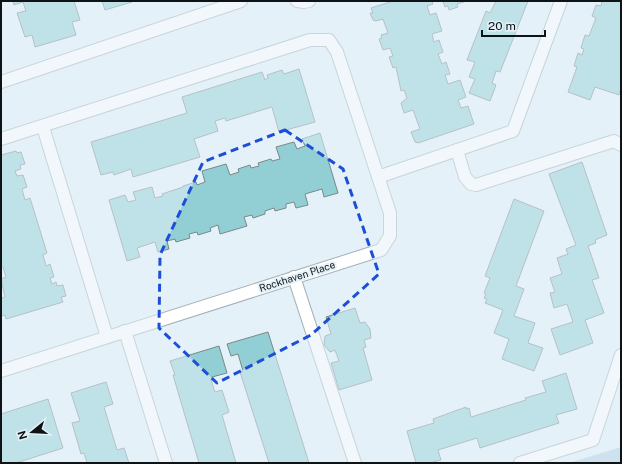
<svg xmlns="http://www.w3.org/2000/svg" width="622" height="464" viewBox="0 0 622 464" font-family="'Public Sans',sans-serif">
	<rect width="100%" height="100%" fill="#e5f1f8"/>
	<polygon fill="#b0d0e3" points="621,447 621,463 569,463"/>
	<g fill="#91cfd5" stroke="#7a8889">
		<polygon points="13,1 74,1 80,20 72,22 76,35 35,47 32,35 25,37 17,13 26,11 23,2 14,5"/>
		<polygon points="102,1 132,1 132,2 105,10"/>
		<polygon points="393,1 432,1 433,4 427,6 430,15 436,13 442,31 432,34 434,42 439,40 443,52 438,54 442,64 446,62 450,74 445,75 448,84 460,80 466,97 458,100 461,108 468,106 474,124 418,143 415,142 411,132 420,129 413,110 404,113 401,103 407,98 404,90 401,91 396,67 393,68 389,57 393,56 390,48 383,50 379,39 382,38 381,35 388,33 383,19 376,21 373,20 370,13 373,13 371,8"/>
		<polygon points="443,1 467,1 457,4 458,7 449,10 448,6 445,7"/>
		<polygon points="496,1 528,1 500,72 496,71 492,83 496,85 490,101 469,93 475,79 469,77 475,62 467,60 486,11 490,13"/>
		<polygon points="602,1 621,1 621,88 619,95 595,87 590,100 568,92 577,67 574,66 578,53 582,55 584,49 581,48 585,35 589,36 596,18 592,16 596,5 601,6"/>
		<polygon points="299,69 315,122 279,132 272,107 226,121 225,118 215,121 218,131 194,139 200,157 133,177 131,169 114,175 113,172 101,175 91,142 187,113 182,97 262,72 265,80 268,78 267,75 282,70 284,74"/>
		<polygon points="320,133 338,193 324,197 322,189 305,194 308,205 296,208 294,202 286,204 286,208 275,211 274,208 265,211 265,214 253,218 252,215 244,217 247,226 220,234 218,225 210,228 211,231 198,235 197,232 189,234 190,238 176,242 175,239 167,241 169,249 158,252 155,242 137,248 140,257 127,261 109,200 125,195 128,202 136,200 133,192 152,187 155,198 163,196 162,194 183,187 183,186 196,182 197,185 205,182 202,171 226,164 230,175 239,172 238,169 250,165 251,168 259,166 258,163 271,159 272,161 280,159 276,147 294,142 297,149 305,146 302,139"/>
		<polygon points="16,151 17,153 21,152 25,164 20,165 21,169 15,171 17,176 23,175 27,187 22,189 25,200 30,198 47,253 43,255 46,266 50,264 54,277 50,278 52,284 56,282 57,286 63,285 66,296 61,297 63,302 6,319 5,315 1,316 1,298 5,297 1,279 6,277 3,267 1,268 1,155"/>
		<polygon points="582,162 607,235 595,240 596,243 588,246 599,278 592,280 604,313 585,320 593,343 560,355 551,329 573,322 567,304 554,308 550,293 555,292 550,278 562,274 557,258 568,254 566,249 576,245 549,174"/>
		<polygon points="514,199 544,211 516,286 524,289 514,316 535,323 528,343 543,348 534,371 502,359 509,339 494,333 503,310 485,303 487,299 484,298 486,294 484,293 490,278 485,276"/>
		<polygon points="355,308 360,323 365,322 370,329 371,338 364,340 366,347 363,348 372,380 339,390 331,363 339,361 335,350 330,352 324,345 325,336 331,334 326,317"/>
		<polygon points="268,332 309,463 269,463 240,372 243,371 238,354 231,356 227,344"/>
		<polygon points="219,346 227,373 212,377 211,380 215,392 222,390 229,412 222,415 236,463 199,463 173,375 175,375 170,361"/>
		<polygon points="566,373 577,409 556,415 559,423 480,448 477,438 438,450 441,460 430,463 416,463 407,431 434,423 433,419 466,407 466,409 469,408 471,417 526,400 525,398 546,392 542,381"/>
		<polygon points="106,382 113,404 104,407 117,450 124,448 129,463 87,463 84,453 81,454 72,423 80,421 71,393"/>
		<polygon points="48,399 63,448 16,463 1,463 1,414"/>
	</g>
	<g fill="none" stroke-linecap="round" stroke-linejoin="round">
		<defs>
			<g id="service">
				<polyline points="297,1 304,2 309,1"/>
				<polyline points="1,82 241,1"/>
				<polyline points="43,127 107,337"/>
				<polyline points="1,139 310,40 329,40 337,52 390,213 390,236 381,250 1,371"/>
				<polyline points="457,150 465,177 471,184 476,185 614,141 621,145"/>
				<polyline points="378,177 513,131 561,1"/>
				<polyline points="294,277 355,463"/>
				<polyline points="125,331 166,463"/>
				<polyline points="520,463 593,440 621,355"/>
			</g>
		</defs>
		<use href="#service" stroke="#a6b1b8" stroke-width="14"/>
		<use href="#service" stroke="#fff" stroke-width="12"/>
	</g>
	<path d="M0 0H622V464H0ZM285,130L343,169L379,274L311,335L217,383L159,328L160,255L203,162Z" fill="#e5f1f8" fill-opacity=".55" fill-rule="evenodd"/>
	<path fill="none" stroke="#1d4ed8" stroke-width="3" stroke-dasharray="8 5" stroke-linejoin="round" d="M285,130L343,169L379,274L311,335L217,383L159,328L160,255L203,162Z"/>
	<g text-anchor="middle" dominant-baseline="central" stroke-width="4" stroke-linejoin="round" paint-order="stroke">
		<g font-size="10" fill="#0e1315" stroke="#e5f1f8">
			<text transform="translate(297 276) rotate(-18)">Rockhaven Place</text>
		</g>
	</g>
	<rect width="622" height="464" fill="none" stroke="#0e1315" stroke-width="4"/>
	<g transform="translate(32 432) rotate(252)" stroke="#e5f1f8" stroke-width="3" paint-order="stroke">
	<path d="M0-3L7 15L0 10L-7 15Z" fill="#0e1315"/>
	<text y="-6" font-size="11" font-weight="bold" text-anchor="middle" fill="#0e1315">N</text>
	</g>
	<path d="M482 30v6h63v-6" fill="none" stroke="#0e1315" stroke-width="2"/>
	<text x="488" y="30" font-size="12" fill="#0e1315" stroke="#e5f1f8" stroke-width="3" paint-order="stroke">20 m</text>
</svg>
